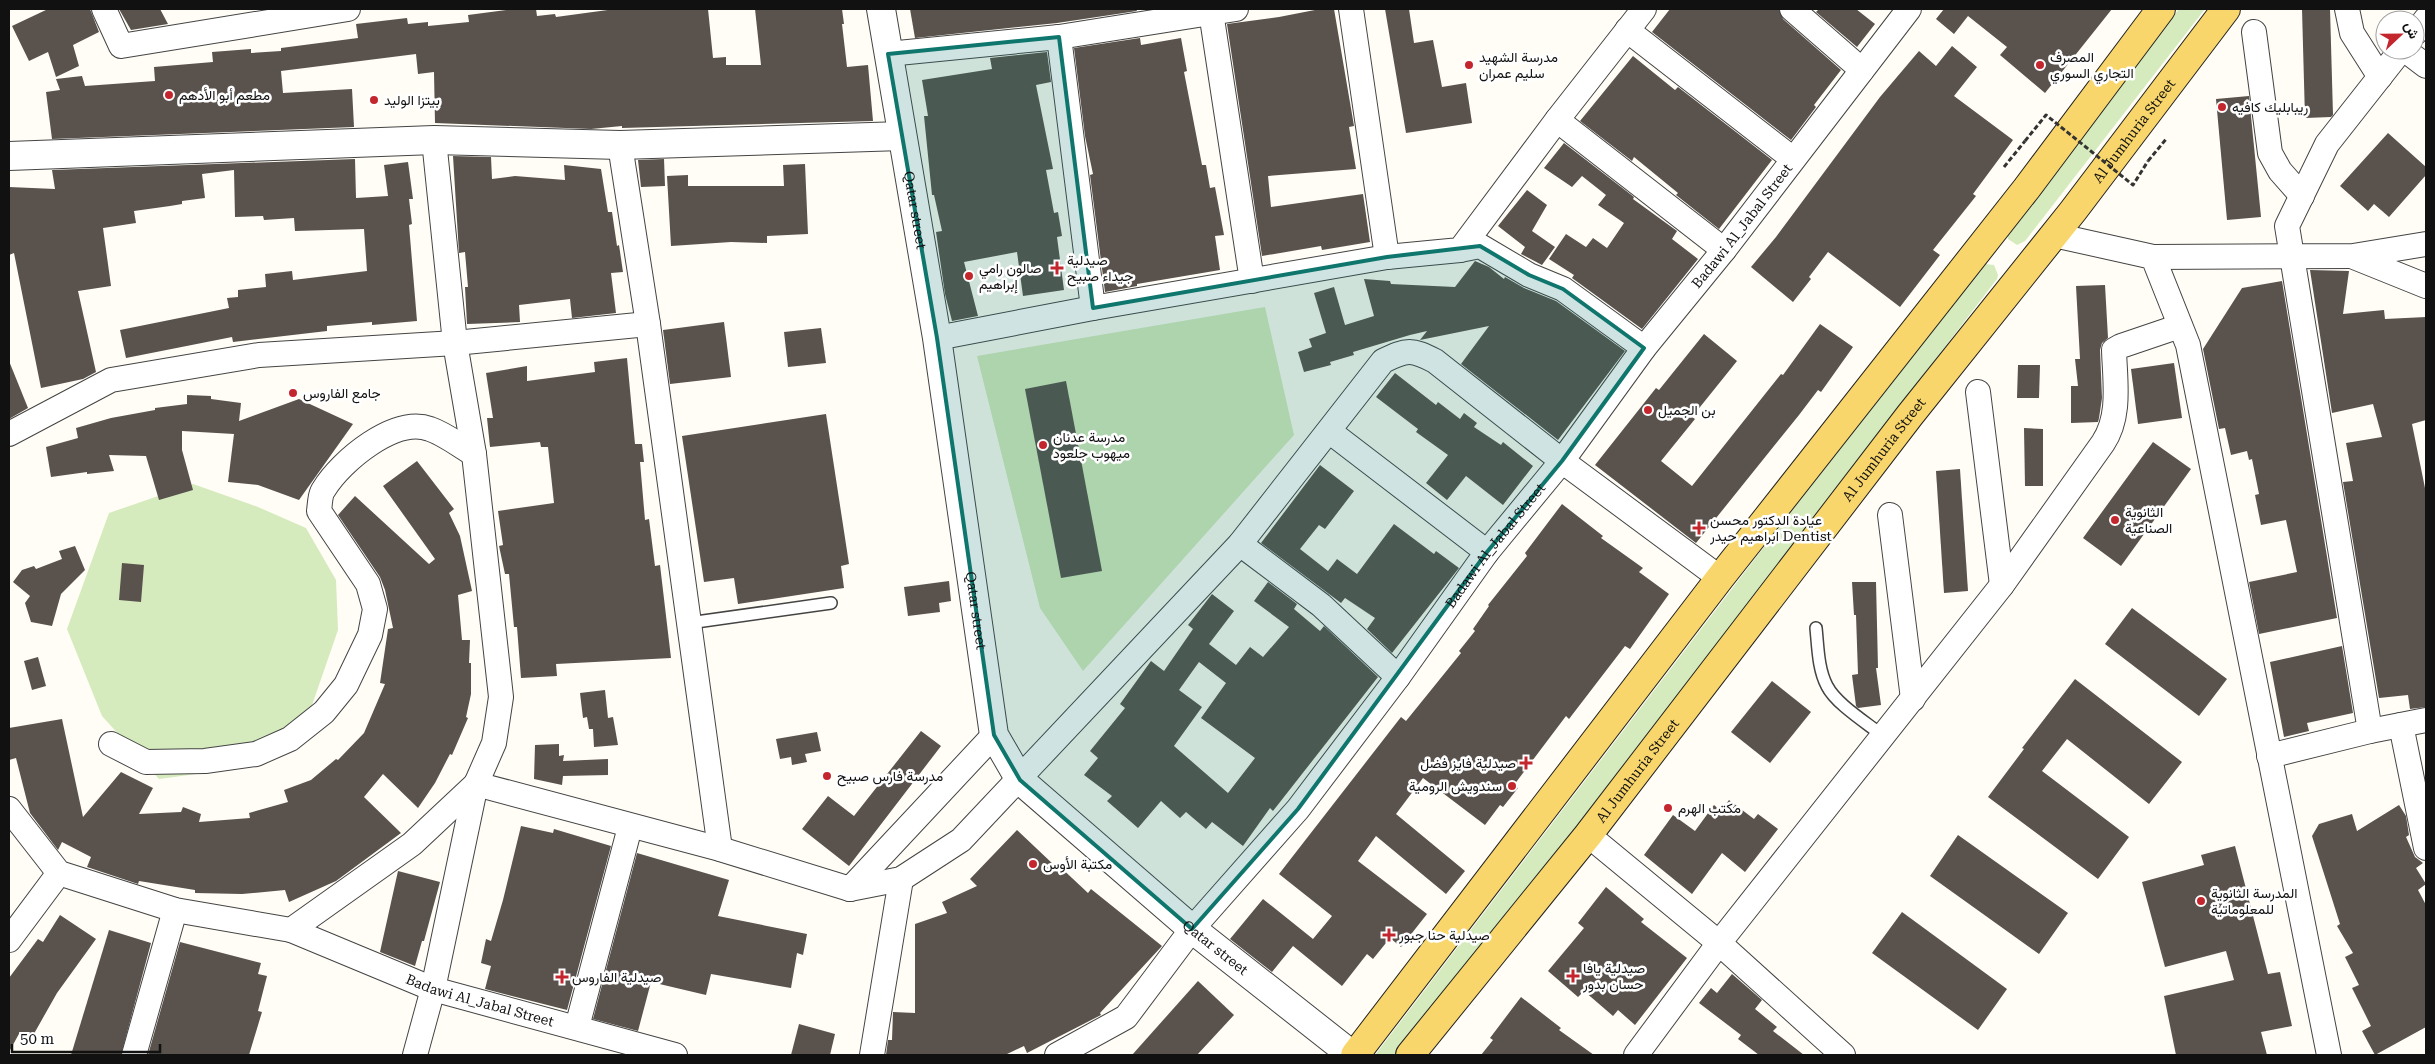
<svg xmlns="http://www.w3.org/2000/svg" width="2435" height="1064" viewBox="0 0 2435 1064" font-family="'Roboto Serif',Vazirmatn,serif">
	<rect width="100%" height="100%" fill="#fffdf5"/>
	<g fill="#d5ebbd">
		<polygon points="2179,9 2205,9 2025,241 2017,245 2008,239 2008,229"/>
		<polygon points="1985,264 1994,265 1998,275 1997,279 1401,1055 1375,1055 1979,266"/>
		<polygon points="1265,307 1294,435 1083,671 1040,608 977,356"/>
		<polygon points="193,484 258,507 306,528 336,580 338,630 311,708 249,767 159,779 102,716 67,629 109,513"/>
	</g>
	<g fill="#5a524d" fill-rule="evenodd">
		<polygon points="48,9 90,9 99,32 73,45 79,66 56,77 48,52 29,61 12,26"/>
		<polygon points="119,9 160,9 168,24 131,30"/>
		<polygon points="513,9 536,9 537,16 555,14 556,17 615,9 708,9 713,58 726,57 726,65 761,65 755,9 842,9 844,24 842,24 847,67 868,65 873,121 622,128 622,126 591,129 435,123 434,72 418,74 416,54 281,71 283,93 352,89 354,127 52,139 46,92 60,90 56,79 82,76 85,86 155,81 154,67 213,62 212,52 251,49 251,53 281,51 281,48 358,38 356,24 407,18 408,24 428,22 428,26 469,22 468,15"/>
		<polygon points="910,9 1136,9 1137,11 1057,23 915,38"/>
		<polygon points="1320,9 1334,9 1354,126 1349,127 1356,169 1268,176 1271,207 1363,194 1370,242 1322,250 1321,246 1262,256 1227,24 1279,17"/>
		<polygon points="1385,9 1409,9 1414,43 1433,40 1442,87 1466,83 1472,123 1406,133"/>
		<polygon points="1670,9 1779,9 1783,19 1841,70 1814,105 1816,107 1791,140 1652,32"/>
		<polygon points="1819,9 1856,9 1875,24 1857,47 1816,12"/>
		<polygon points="1944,9 2112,9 2045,93 2000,55 2007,47 1968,16 1954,34 1936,19"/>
		<polygon points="2302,9 2330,9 2333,115 2331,117 2305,118"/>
		<polygon points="1140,38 1141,45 1181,38 1187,71 1184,72 1202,165 1206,165 1210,188 1215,187 1224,235 1215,236 1220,270 1137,284 1137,286 1105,292 1090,175 1093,174 1085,136 1074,48"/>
		<polygon points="1952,46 1977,67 1954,96 2013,140 1973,194 1976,196 1933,250 1940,255 1900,307 1828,252 1809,277 1811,279 1793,302 1751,267 1776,237 1880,97 1919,51 1936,66"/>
		<polygon points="1047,52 1051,82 1036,85 1053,169 1046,170 1054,213 1058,212 1062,236 1057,237 1064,290 1023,296 1017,252 964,262 978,316 952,321 945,294 936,232 942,231 934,195 932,195 924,116 928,116 922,80 992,69 990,58"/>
		<polygon points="1633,56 1675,90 1678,87 1772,160 1719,229 1676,195 1678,193 1634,157 1632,161 1580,121"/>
		<polygon points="2249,96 2261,217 2227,220 2216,99"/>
		<polygon points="2388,133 2426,167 2426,175 2389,217 2374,204 2368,211 2340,186"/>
		<polygon points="1564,143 1634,197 1633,199 1677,231 1672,239 1698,259 1642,329 1572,278 1574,275 1549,259 1566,234 1586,247 1593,238 1607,248 1624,223 1598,205 1606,195 1582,176 1572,187 1544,168"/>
		<polygon points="453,156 491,157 492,179 515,176 565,180 564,165 601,169 608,212 612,212 617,246 619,245 623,272 611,273 616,313 572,318 570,299 519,305 520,322 467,324 465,287 468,287 465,252 459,253"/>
		<polygon points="355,159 356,198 388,196 384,165 408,162 413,199 409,199 412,224 409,225 417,321 372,325 372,322 327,326 327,331 233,342 232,337 126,358 120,330 229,308 227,298 238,297 238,290 266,287 265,274 292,271 293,280 367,271 364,229 295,231 294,218 264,220 263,216 235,217 234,170 202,174 205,198 182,201 182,204 170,206 134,211 136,223 103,228 111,286 78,291 96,372 83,379 41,388 14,253 9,255 9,187 55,189 52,170"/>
		<polygon points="664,159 665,186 641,187 638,160"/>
		<polygon points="805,164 808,234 767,236 767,243 731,242 671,246 667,176 688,175 688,186 784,186 783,165"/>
		<polygon points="1527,190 1547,205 1532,231 1555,247 1542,265 1521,254 1525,247 1498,226"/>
		<polygon points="1475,261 1489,267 1504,279 1505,277 1524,288 1556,301 1625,351 1558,440 1461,364 1489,326 1420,340 1427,331 1410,335 1353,352 1354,355 1330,362 1331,365 1304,372 1298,352 1312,347 1309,339 1326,333 1314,293 1334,287 1345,325 1374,316 1364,279 1390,281 1391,284 1455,287"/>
		<polygon points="2310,270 2349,271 2343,314 2384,310 2385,319 2426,317 2426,420 2412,424 2426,493 2426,707 2410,709 2408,695 2379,698 2343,482 2353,481 2346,443 2382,437 2373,404 2332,413"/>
		<polygon points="2282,281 2337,618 2259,634 2249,582 2297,572 2286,520 2261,525 2255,495 2259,494 2252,459 2249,460 2247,451 2231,455 2225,428 2219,429 2203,349 2242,288"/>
		<polygon points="2105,285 2108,338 2102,343 2100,350 2102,398 2099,418 2098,422 2071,423 2071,386 2078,386 2075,359 2080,359 2076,286"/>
		<polygon points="724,322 731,377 670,384 663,330"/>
		<polygon points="1820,324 1853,347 1821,392 1818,390 1799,415 1696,543 1595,465 1656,388 1659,390 1704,334 1737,361 1692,417 1695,419 1661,461 1692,486 1781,374 1783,375"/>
		<polygon points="821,328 826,363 788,367 784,332"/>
		<polygon points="627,358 635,444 642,444 644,462 640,462 645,520 649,519 655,566 660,565 671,658 556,664 557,676 521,678 517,627 514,627 509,574 505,574 499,546 503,545 498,511 554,503 548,447 541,447 540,442 490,447 487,418 493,418 486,373 527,366 527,381 595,372 594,362"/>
		<polygon points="9,361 28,408 9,419"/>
		<polygon points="2174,363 2182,418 2138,424 2131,369"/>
		<polygon points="2018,365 2040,365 2039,398 2017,398"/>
		<polygon points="1395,373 1436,405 1438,402 1460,419 1464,413 1477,423 1474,427 1501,445 1503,442 1533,466 1503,505 1466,476 1447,500 1426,483 1448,455 1416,432 1418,429 1376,397"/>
		<polygon points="1066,381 1102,571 1061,578 1025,389"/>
		<polygon points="187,395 211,396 211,399 241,403 239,421 299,399 353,424 299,500 258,485 228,482 234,434 182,431 182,450 193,490 159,500 146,456 109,455 114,471 87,474 87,472 51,477 46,447 78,438 76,428 111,418 155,410 155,408 187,404"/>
		<polygon points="826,414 849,564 841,566 844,588 738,604 734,578 704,582 682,436"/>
		<polygon points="2024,428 2043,429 2043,486 2025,486"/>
		<polygon points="2153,442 2191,469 2121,566 2083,538"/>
		<polygon points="417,461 454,509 449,513 460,536 472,591 458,595 462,640 470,640 469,663 471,663 471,694 466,717 468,718 452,755 450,754 435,783 418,808 383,774 364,797 401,833 336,881 289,902 285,890 242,894 195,893 195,890 139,881 138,884 87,867 91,857 62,842 58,850 30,813 16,758 9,760 9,728 62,719 83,817 121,772 153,788 139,814 181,812 183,807 201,814 199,822 250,818 249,813 288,802 284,790 311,780 336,759 338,760 364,733 385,684 380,683 388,629 393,628 385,590 380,577 338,515 355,496 429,564 435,559 383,486"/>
		<polygon points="1320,465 1354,491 1325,529 1319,525 1300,549 1328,571 1337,559 1357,574 1394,524 1434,554 1436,551 1459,568 1392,653 1367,629 1375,618 1345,598 1341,603 1261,543"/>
		<polygon points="1960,469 1968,591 1944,593 1936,471"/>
		<polygon points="1562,504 1603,536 1601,538 1643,568 1639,572 1669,594 1630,649 1625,646 1569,719 1566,716 1514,785 1518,788 1503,807 1500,805 1485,825 1423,778 1396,814 1465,871 1446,894 1376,836 1358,861 1427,914 1401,947 1390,938 1373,959 1367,954 1342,986 1293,946 1272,972 1230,939 1263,899 1313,939 1332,916 1279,874 1401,717 1406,721 1461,653 1459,651 1475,631 1473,629 1489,606 1488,605 1527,556 1525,553"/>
		<polygon points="75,546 85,570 61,594 52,626 31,622 25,603 30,596 13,582 22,570 34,566 36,569 62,559 59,551"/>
		<polygon points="122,563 144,565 141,602 119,600"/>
		<polygon points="949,581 951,601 939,603 940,612 908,616 904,587"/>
		<path d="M1268,582L1297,604L1294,609L1320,631L1324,626L1378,677L1273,811L1270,808L1243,846L1212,822L1206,829L1186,812L1180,818L1161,801L1138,828L1107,801L1112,796L1084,775L1098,758L1090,751L1125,708L1120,704L1151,661L1164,671L1193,629L1188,625L1212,594L1234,611L1209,644L1236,665L1250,647L1263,657L1289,627L1254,601ZM1199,662L1226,683L1201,718L1255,758L1228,793L1174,746L1202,707L1179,690Z"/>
		<polygon points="1852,582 1876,582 1878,668 1876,668 1881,705 1858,708 1856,706 1852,675 1858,674 1856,615 1854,615"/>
		<polygon points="2132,608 2227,679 2199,716 2105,644"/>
		<polygon points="2342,646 2353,713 2307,723 2309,731 2284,737 2270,662"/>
		<polygon points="38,657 46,686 32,690 24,661"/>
		<polygon points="2075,679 2182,762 2149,804 2067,739 2042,771 2129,837 2098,879 1988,797 2024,749 2022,748"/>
		<polygon points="1772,681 1811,712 1770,763 1731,732"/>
		<polygon points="605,690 608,718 613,717 618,745 594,747 593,729 589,729 587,717 583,718 580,693"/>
		<polygon points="921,731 941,746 849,866 802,829 828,796 854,816"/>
		<polygon points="817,732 821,751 805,754 807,762 792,765 791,757 780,759 776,739"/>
		<polygon points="559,744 559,756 564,755 563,761 608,759 608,775 563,776 562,785 534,779 535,745"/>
		<polygon points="1729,800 1754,819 1758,814 1778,829 1745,872 1722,853 1692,894 1644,855 1673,815 1695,831 1714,805 1721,811"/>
		<polygon points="2399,805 2406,816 2409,835 2406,837 2415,857 2423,863 2416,868 2426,884 2418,890 2426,905 2426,1027 2375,1055 2362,1031 2371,1026 2352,988 2359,985 2345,957 2353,953 2337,926 2340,924 2312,836 2319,824 2352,814 2357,831"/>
		<polygon points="521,826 553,833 554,829 611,846 567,1010 485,989 491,966 481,963 486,939 491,941 503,900"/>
		<polygon points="1017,830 1054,865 1056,863 1088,893 1091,889 1162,946 1100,1013 1101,1015 1027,1053 1024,1046 1005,1055 886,1055 888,1040 892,1040 893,1012 915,1013 915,924 947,913 942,902 977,886 970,879"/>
		<polygon points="1958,835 2068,913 2039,954 1930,876"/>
		<polygon points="2235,846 2268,974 2280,972 2292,1026 2261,1032 2267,1055 2176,1055 2164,996 2234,980 2226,951 2165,967 2142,882 2204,865 2201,855"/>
		<polygon points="637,853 729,880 718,916 807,934 803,955 797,953 791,988 711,974 706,995 651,982 638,1031 593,1019"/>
		<polygon points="398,871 440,882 424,941 422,941 415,966 380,952"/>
		<polygon points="1606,887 1644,919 1641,922 1687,958 1635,1025 1618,1010 1613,1016 1584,991 1578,997 1548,971 1584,928 1578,923"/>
		<polygon points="1902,912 2007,989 1978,1030 1872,953"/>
		<polygon points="60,915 96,939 57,993 31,1039 20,1032 9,1052 9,978 38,939 43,942"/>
		<polygon points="109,930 151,943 121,1055 71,1055"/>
		<polygon points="180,942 261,963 258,974 267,976 258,1011 262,1012 249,1055 148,1055"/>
		<polygon points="1732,974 1762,1000 1755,1009 1777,1027 1773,1031 1804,1055 1759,1055 1738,1039 1741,1035 1699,1003 1711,988 1717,993"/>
		<polygon points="1198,981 1234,1015 1197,1055 1132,1055"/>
		<polygon points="1521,997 1561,1028 1559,1030 1594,1055 1481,1055 1493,1040 1490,1038"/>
		<polygon points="799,1024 835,1034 830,1055 791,1055"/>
	</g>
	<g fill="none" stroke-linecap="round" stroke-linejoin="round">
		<defs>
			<g id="service">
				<polyline points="689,623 831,603"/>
				<path d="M1816,628C1818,647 1818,669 1827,686C1836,704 1867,723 1883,736"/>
			</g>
			<g id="minor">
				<polyline points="104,9 121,46 348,9"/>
				<polyline points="1351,9 1387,257"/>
				<polyline points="1792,9 1862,70"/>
				<polyline points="2347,9 2352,33 2380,77"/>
				<polyline points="1211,12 1252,281"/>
				<polyline points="1627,30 1793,159"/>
				<polyline points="2254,32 2270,153 2280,171 2302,196"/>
				<polyline points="2415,33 2426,19"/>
				<polyline points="1059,37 1093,308"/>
				<polyline points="2405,50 2426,66"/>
				<polyline points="888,54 1059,37 1236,9"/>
				<polyline points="1557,120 1724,250"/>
				<polyline points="620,145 648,324 720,849"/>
				<polyline points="2054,235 2153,257 2188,345 2329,1055"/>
				<polyline points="1460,250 1480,246 1529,275 1563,289 1644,348"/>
				<polyline points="2153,257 2353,256 2426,244"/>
				<polyline points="2354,257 2426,286"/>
				<polyline points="937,338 1093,308 1387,257 1460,250 1557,120 1644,9"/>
				<polyline points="1978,392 2002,585"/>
				<polyline points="1329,431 1487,552"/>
				<polyline points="9,434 111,380 259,355 455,343 648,324"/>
				<polyline points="1890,515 1913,699"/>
				<polyline points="1240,544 1321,605 1398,677"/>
				<polyline points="2401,725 2426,848"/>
				<polyline points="2370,731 2287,226 2327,144 2401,50"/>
				<path d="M111,744L146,762L205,761L256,754L290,739L324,712L346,685L370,635L375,609L368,584L319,511C320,504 320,494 324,489C341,461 395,416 430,429C445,434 460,446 474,454"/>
				<polyline points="2269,756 2370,731 2426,720"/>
				<path d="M9,809L59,873L175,910L291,930L412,844L476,784L720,849L850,889L901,879L961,840L1240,544L1383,361C1407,349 1412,349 1435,361L1562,461L1720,578"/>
				<polyline points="1588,835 1719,943 1843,1055"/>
				<polyline points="850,889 994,735"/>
				<path id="s1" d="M291,930L433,989L675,1055"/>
				<polyline points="9,940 59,873"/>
				<polyline points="577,1027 630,827"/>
				<polyline points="134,1055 175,910"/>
				<polyline points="415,1055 433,989 476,784 494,743 501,697 474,454 455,343 434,140"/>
				<polyline points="872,1055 901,879"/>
				<path id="s2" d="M1057,1055L1126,1017L1192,929L1298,809L1398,677L1487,552L1562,461L1644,348L1724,250L1909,9"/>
				<path d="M1636,1055L1719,943L2002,585L2103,443C2121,416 2115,382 2114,350L2121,346L2180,326"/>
			</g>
			<g id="tertiary">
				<path id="s3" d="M881,9L937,338L994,735L1020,780L1192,929L1352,1055"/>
				<polyline points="9,156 434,140 620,145 902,136"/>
			</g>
			<g id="primary">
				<polyline points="1355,1055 1720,578 2027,188 2161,9"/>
				<path id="s4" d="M1410,1055L1588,835L1910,415L2073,211L2226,9"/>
			</g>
		</defs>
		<use href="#service" stroke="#444" stroke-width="14"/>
		<use href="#minor" stroke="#444" stroke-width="26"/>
		<use href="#tertiary" stroke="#444" stroke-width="30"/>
		<use href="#primary" stroke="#222" stroke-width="30"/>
		<g stroke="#333" stroke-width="3" stroke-dasharray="5 2.5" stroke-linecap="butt">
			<polyline points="2148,161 2167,138"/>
			<polyline points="2004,167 2025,141"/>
		</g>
		<use href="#service" stroke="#fff" stroke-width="11"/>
		<use href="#minor" stroke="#fff" stroke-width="24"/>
		<use href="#tertiary" stroke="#fff" stroke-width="28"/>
		<use href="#primary" stroke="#f9d66b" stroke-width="28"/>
		<polyline stroke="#333" stroke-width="3" stroke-dasharray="5 2.5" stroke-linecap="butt" points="2025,141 2046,115 2133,185 2148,161"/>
	</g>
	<path fill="#0f766e" fill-opacity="0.2" stroke="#0f766e" stroke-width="4" stroke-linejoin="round" d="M1059,37L1093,308L1387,257L1480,246L1529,275L1563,289L1644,348L1562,461L1487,552L1298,809L1192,929L1020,780L994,735L937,338L888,54Z"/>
	<g fill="#c4262e" stroke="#fff" stroke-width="2">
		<circle cx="1469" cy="65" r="5"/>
		<circle cx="2040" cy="65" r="5"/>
		<circle cx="169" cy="95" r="5"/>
		<circle cx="374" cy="100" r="5"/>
		<circle cx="2222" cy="107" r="5"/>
		<path d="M1054.5 260.5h5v5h5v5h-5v5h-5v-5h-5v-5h5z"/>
		<circle cx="969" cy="276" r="5"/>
		<circle cx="293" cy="393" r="5"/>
		<circle cx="1648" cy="410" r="5"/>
		<circle cx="1043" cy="445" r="5"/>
		<circle cx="2115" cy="520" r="5"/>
		<path d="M1696.5 520.5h5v5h5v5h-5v5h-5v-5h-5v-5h5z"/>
		<path d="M1523.5 755.5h5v5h5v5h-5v5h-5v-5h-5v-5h5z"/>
		<circle cx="827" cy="776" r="5"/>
		<circle cx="1512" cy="786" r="5"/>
		<circle cx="1668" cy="808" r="5"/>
		<circle cx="1033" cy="864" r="5"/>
		<circle cx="2201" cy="901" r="5"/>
		<path d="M1386.5 927.5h5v5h5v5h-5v5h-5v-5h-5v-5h5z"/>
		<path d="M1570.5 968.5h5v5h5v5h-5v5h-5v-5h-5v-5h5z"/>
		<path d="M559.5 969.5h5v5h5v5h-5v5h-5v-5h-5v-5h5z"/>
	</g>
	<g text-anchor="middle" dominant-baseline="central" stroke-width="5" stroke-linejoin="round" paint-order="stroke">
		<g font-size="14" fill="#111" stroke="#fff" text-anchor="start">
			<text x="1479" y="57">مدرسة الشهيد<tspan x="1479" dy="16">سليم عمران</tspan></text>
			<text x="2050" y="57">المصرف<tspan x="2050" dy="16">التجاري السوري</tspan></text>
			<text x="179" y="95">مطعم أبو الأدهم</text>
			<text x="384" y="100">بيتزا الوليد</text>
			<text x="2232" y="107">ريبابليك كافيه</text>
			<text x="1067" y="260">صيدلية<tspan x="1067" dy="16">جيداء صبيح</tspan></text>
			<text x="979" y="268">صالون رامي<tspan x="979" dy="16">إبراهيم</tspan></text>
			<text x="303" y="393">جامع الفاروس</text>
			<text x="1658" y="410">بن الجميل</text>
			<text x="1053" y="437">مدرسة عدنان<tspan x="1053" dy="16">ميهوب جلعود</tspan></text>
			<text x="2125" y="512">الثانوية<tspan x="2125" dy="16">الصناعية</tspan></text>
			<text x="1710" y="520">عيادة الدكتور محسن<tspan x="1710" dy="16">ابراهيم حيدر Dentist</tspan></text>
			<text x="1516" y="763" text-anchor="end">صيدلية فايز فضل</text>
			<text x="837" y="776">مدرسة فارس صبيح</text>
			<text x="1502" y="786" text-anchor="end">سندويش الرومية</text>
			<text x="1678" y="808">مكتب الهرم</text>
			<text x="1043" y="864">مكتبة الأوس</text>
			<text x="2211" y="893">المدرسة الثانوية<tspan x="2211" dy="16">للمعلوماتية</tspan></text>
			<text x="1399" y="935">صيدلية حنا جبور</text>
			<text x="1583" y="968">صيدلية يافا<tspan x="1583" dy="16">حسان بدور</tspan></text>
			<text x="572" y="977">صيدلية الفاروس</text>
		</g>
		<g font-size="14" fill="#111" stroke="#fff">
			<text stroke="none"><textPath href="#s4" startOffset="1174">Al Jumhuria Street</textPath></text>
			<text stroke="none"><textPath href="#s3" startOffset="204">Qatar street</textPath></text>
			<text stroke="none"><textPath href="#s2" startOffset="1082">Badawi Al_Jabal Street</textPath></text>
			<text stroke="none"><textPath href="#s4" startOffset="769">Al Jumhuria Street</textPath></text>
			<text stroke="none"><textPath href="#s2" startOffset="678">Badawi Al_Jabal Street</textPath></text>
			<text stroke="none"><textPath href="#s3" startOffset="609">Qatar street</textPath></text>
			<text stroke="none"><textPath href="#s4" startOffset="364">Al Jumhuria Street</textPath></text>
			<text stroke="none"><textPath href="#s3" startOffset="1044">Qatar street</textPath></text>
			<text stroke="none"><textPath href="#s1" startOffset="202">Badawi Al_Jabal Street</textPath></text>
		</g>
	</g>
	<rect width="2435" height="1064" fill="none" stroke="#111111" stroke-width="20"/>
	<g transform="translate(2400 35) rotate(68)"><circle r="24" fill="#ffffff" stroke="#a0a0a0"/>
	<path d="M0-4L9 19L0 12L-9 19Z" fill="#c4262e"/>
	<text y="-8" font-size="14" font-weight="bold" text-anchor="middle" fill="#111111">ش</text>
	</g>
	<path d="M12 1044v8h148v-8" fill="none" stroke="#111111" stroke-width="2.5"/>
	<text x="20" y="1044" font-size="15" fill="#111111" stroke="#ffffff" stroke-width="4" paint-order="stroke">50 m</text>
</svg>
